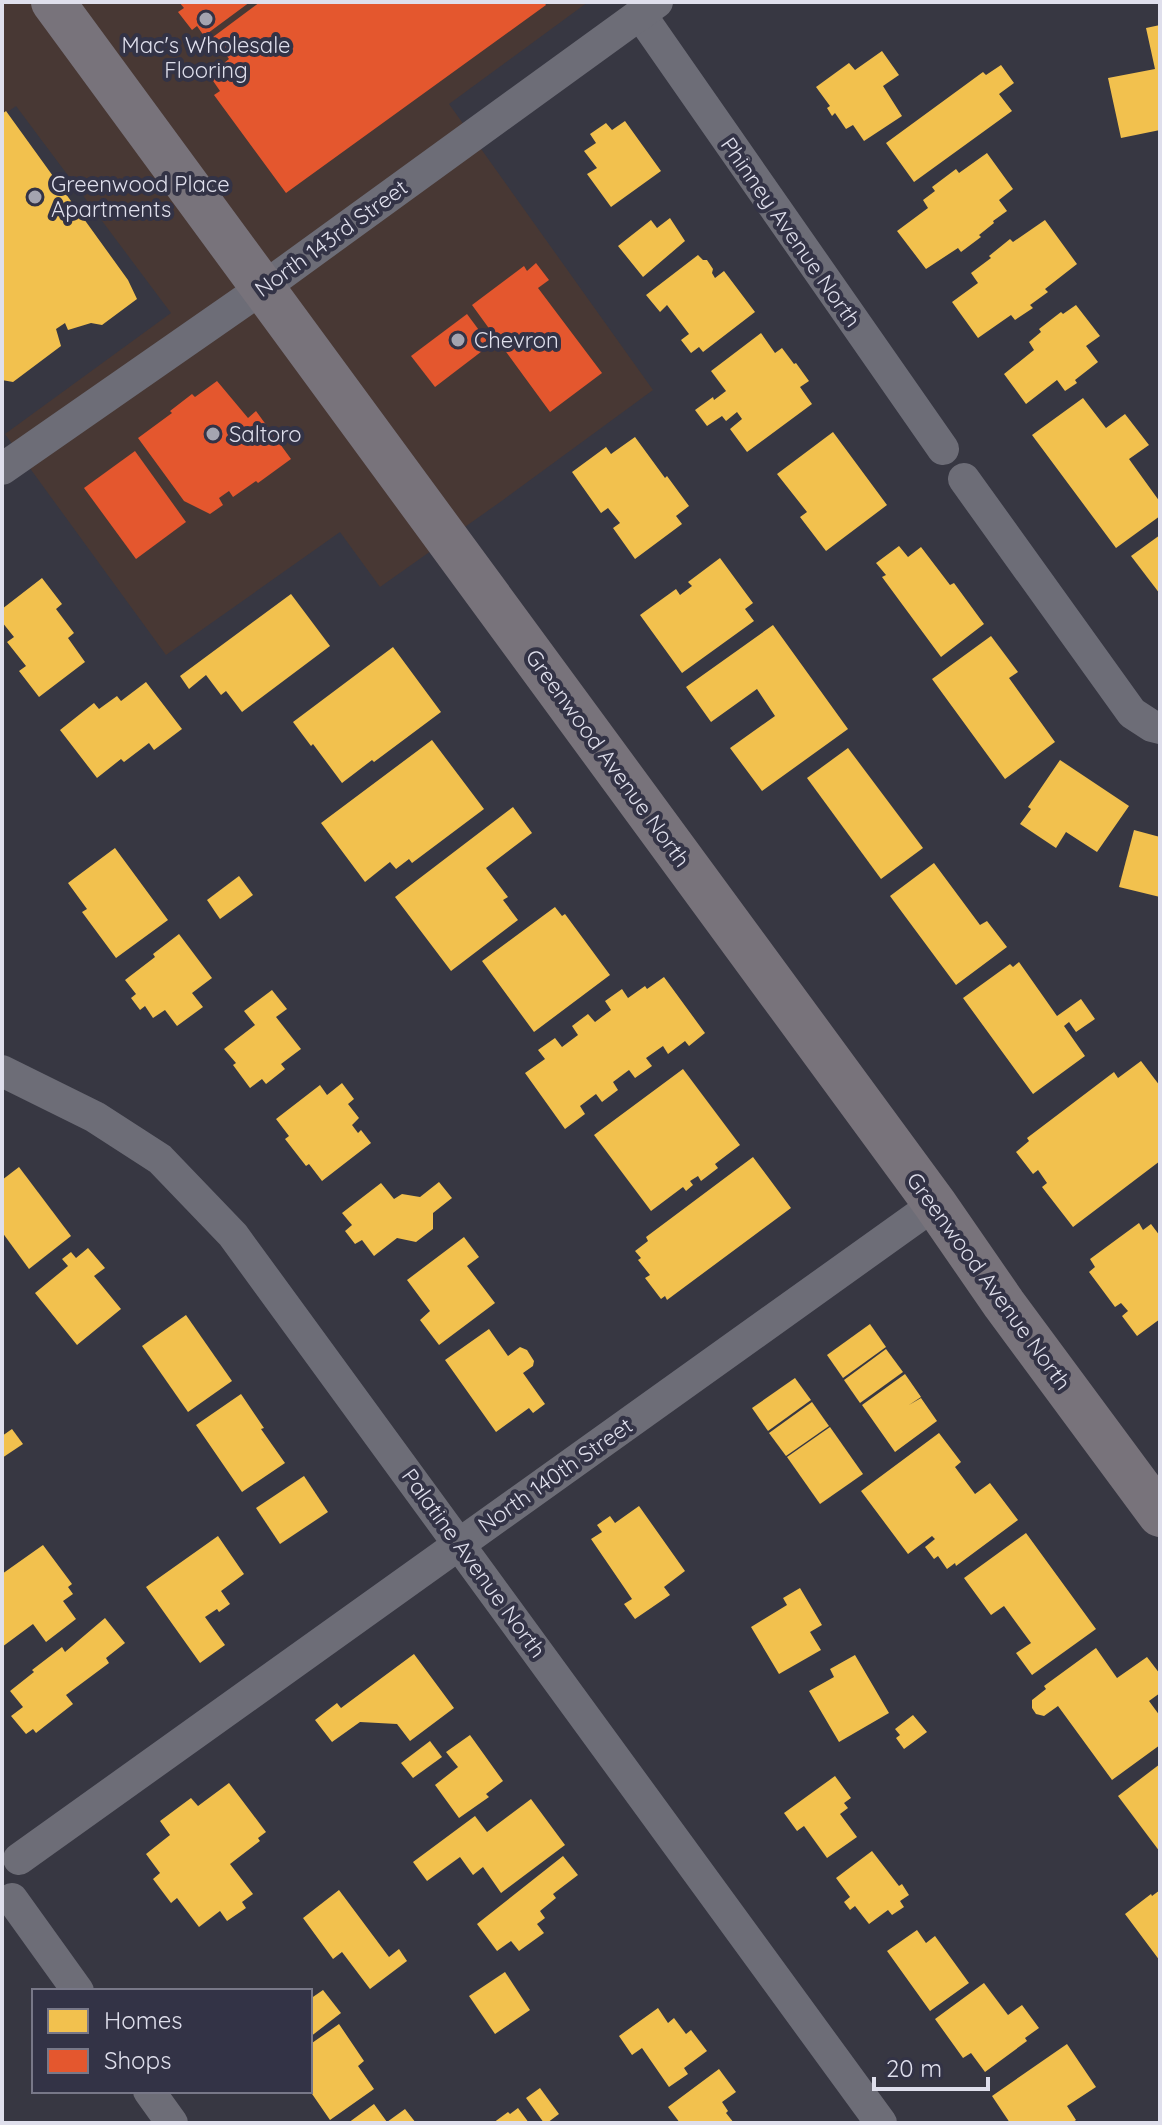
<svg xmlns="http://www.w3.org/2000/svg" width="1162" height="2125" viewBox="0 0 1162 2125" font-family="Quicksand,sans-serif">
	<rect width="100%" height="100%" fill="#373742"/>
	<polygon fill="#483834" points="2,2 588,2 449,104 653,390 503,500 380,587 340,532 166,655 5,434 171,313 16,106 2,116"/>
	<g fill="#f2c14e">
		<polygon points="1160,25 1160,130 1121,138 1108,78 1155,69 1146,28"/>
		<polygon points="882,51 899,75 883,86 902,116 864,141 853,125 846,129 835,113 832,116 827,108 830,106 816,87 849,63 855,70"/>
		<polygon points="1001,65 1014,83 999,94 1012,111 914,182 886,143 983,72 986,75"/>
		<polygon points="6,111 128,280 137,299 102,325 91,323 68,330 65,323 56,329 61,346 13,382 2,380 2,114"/>
		<polygon points="625,121 661,171 611,207 587,174 597,168 584,151 596,143 590,134 606,123 612,130"/>
		<polygon points="987,153 1013,189 999,200 1007,211 993,221 994,223 979,235 981,237 961,252 958,248 926,269 897,231 928,208 923,200 935,191 932,187 956,169 959,173"/>
		<polygon points="670,218 685,241 643,277 618,246 651,220 657,228"/>
		<polygon points="1045,220 1077,264 1045,289 1048,292 1030,305 1033,308 1015,320 1011,315 978,338 952,302 978,283 971,273 991,258 989,256 1010,239 1013,242"/>
		<polygon points="698,255 703,260 707,260 713,269 712,273 715,278 724,271 755,312 703,352 699,347 691,353 681,340 689,334 667,305 660,312 646,295"/>
		<polygon points="1076,305 1100,336 1086,346 1098,362 1075,380 1077,383 1065,391 1057,380 1026,404 1004,374 1034,350 1029,342 1041,332 1039,329 1061,312 1063,314"/>
		<polygon points="761,333 775,353 782,348 794,364 796,363 809,381 800,387 812,404 747,452 730,429 742,419 737,412 726,421 722,416 707,426 695,410 713,397 714,400 726,391 711,371"/>
		<polygon points="1083,398 1106,428 1125,414 1149,445 1129,459 1160,502 1160,516 1116,548 1032,435"/>
		<polygon points="833,432 887,505 826,551 800,517 807,512 777,474"/>
		<polygon points="635,437 665,478 667,476 689,506 676,516 682,524 635,559 613,528 620,523 608,508 601,513 572,472 606,447 611,454"/>
		<polygon points="1160,535 1160,594 1131,556"/>
		<polygon points="899,546 908,557 921,547 950,585 954,583 984,624 941,657 882,577 886,575 876,563"/>
		<polygon points="720,558 753,603 745,609 754,621 682,673 640,615 676,589 680,595 692,586 688,582"/>
		<polygon points="42,578 62,604 56,609 74,633 68,638 85,662 39,697 19,671 26,666 7,642 14,637 2,622 2,609"/>
		<polygon points="291,594 330,646 242,712 226,691 221,695 206,675 189,689 180,676"/>
		<polygon points="773,625 848,729 762,791 730,748 775,716 757,689 711,722 686,687"/>
		<polygon points="991,636 1018,672 1009,678 1055,742 1005,779 932,679"/>
		<polygon points="393,647 441,712 374,762 372,760 342,783 313,744 311,746 293,722"/>
		<polygon points="146,682 182,729 154,750 149,743 124,762 121,759 97,778 60,730 94,703 99,709 117,696 121,701"/>
		<polygon points="432,740 484,809 412,863 409,859 396,869 390,862 365,882 321,823"/>
		<polygon points="848,748 923,848 881,879 807,778"/>
		<polygon points="1060,760 1129,806 1097,852 1066,832 1056,848 1020,824 1031,809 1028,807"/>
		<polygon points="513,807 532,833 486,868 508,897 503,900 518,920 451,971 395,897"/>
		<polygon points="1134,830 1160,837 1160,897 1119,887"/>
		<polygon points="115,848 168,920 116,958 82,912 87,909 68,883"/>
		<polygon points="934,863 980,925 987,921 1007,947 956,985 890,896"/>
		<polygon points="239,876 253,895 220,919 207,900"/>
		<polygon points="555,907 562,916 565,914 610,975 534,1032 482,961"/>
		<polygon points="179,934 212,978 192,993 203,1007 177,1026 165,1010 153,1018 145,1006 140,1010 131,998 136,994 125,980 155,957 153,954"/>
		<polygon points="1019,962 1057,1016 1081,999 1095,1019 1076,1032 1069,1022 1064,1026 1085,1056 1033,1094 963,998 1010,964 1013,967"/>
		<polygon points="664,977 705,1033 689,1046 685,1041 668,1054 663,1046 646,1058 652,1066 635,1078 629,1070 613,1082 618,1090 602,1102 596,1094 580,1106 585,1114 565,1129 525,1073 545,1059 538,1050 555,1038 562,1047 578,1035 572,1026 588,1014 595,1022 611,1010 605,1001 622,989 628,998 645,986 647,989"/>
		<polygon points="272,990 287,1009 276,1017 301,1049 281,1064 285,1069 266,1084 262,1079 250,1088 233,1065 236,1063 224,1049 255,1025 244,1011"/>
		<polygon points="1141,1061 1160,1086 1160,1161 1073,1227 1042,1187 1047,1183 1038,1170 1033,1174 1016,1152 1029,1141 1027,1138 1114,1072 1118,1078"/>
		<polygon points="683,1069 740,1145 715,1164 718,1168 701,1181 698,1176 690,1181 693,1185 686,1191 683,1187 651,1211 594,1135"/>
		<polygon points="342,1083 354,1099 348,1104 359,1118 352,1125 358,1133 361,1130 371,1143 322,1181 309,1164 306,1166 285,1139 289,1136 276,1119 320,1085 327,1095"/>
		<polygon points="753,1157 791,1208 667,1300 665,1296 661,1299 645,1278 650,1275 638,1260 641,1258 635,1251 648,1241 646,1237"/>
		<polygon points="19,1167 71,1236 29,1269 2,1232 2,1180"/>
		<polygon points="439,1182 452,1198 433,1213 433,1229 416,1242 397,1238 374,1256 362,1240 355,1244 345,1231 352,1225 342,1213 381,1183 394,1199 402,1194 420,1197"/>
		<polygon points="1139,1223 1143,1230 1151,1224 1160,1236 1160,1319 1137,1336 1122,1316 1128,1311 1121,1303 1115,1307 1089,1272 1095,1267 1090,1259"/>
		<polygon points="464,1237 479,1257 467,1266 495,1303 439,1345 420,1320 430,1311 407,1280"/>
		<polygon points="88,1248 105,1268 94,1276 121,1309 77,1345 35,1293 68,1266 62,1259 71,1252 76,1258"/>
		<polygon points="186,1315 232,1381 188,1412 142,1346"/>
		<polygon points="870,1324 886,1347 843,1378 827,1355"/>
		<polygon points="489,1329 508,1356 520,1347 527,1350 534,1361 533,1366 523,1373 545,1404 533,1413 529,1408 496,1432 445,1360"/>
		<polygon points="886,1349 903,1372 860,1403 844,1380"/>
		<polygon points="905,1374 921,1397 909,1405 921,1398 937,1421 895,1452 862,1405"/>
		<polygon points="795,1378 811,1400 768,1431 752,1408"/>
		<polygon points="241,1394 264,1428 261,1429 285,1463 242,1492 196,1425"/>
		<polygon points="812,1402 829,1426 786,1456 769,1433"/>
		<polygon points="830,1427 863,1474 820,1504 787,1457"/>
		<polygon points="12,1429 23,1444 2,1458 2,1436"/>
		<polygon points="939,1433 961,1462 955,1467 975,1494 990,1483 1018,1520 956,1566 955,1563 947,1569 938,1556 934,1559 925,1547 935,1539 932,1536 908,1554 861,1491"/>
		<polygon points="304,1476 328,1512 280,1544 256,1508"/>
		<polygon points="639,1506 685,1571 664,1587 670,1595 635,1619 624,1604 632,1599 591,1539 602,1532 597,1525 610,1516 615,1523"/>
		<polygon points="1026,1533 1096,1629 1032,1675 1016,1653 1031,1643 1004,1606 991,1615 964,1578"/>
		<polygon points="218,1536 244,1574 221,1591 230,1604 219,1612 217,1609 205,1617 225,1645 200,1663 146,1587"/>
		<polygon points="43,1545 72,1584 68,1587 73,1594 63,1601 76,1619 46,1642 33,1624 2,1647 2,1574"/>
		<polygon points="800,1588 822,1625 810,1632 821,1650 779,1674 751,1627 787,1605 783,1598"/>
		<polygon points="105,1618 125,1643 106,1658 109,1663 66,1695 73,1704 36,1733 33,1729 26,1734 11,1716 23,1707 10,1691 34,1672 32,1670 62,1647 65,1652"/>
		<polygon points="1096,1648 1117,1678 1147,1657 1160,1674 1160,1693 1149,1701 1160,1716 1160,1745 1112,1780 1058,1706 1044,1716 1036,1714 1032,1708 1032,1700 1046,1689 1044,1686"/>
		<polygon points="414,1654 454,1708 410,1741 397,1724 360,1722 332,1742 315,1720 337,1703 341,1708"/>
		<polygon points="855,1655 889,1713 839,1742 809,1691 834,1677 830,1669"/>
		<polygon points="913,1715 927,1732 904,1749 896,1738 900,1735 895,1729"/>
		<polygon points="470,1735 503,1781 486,1794 489,1797 459,1818 435,1785 458,1767 446,1752"/>
		<polygon points="430,1741 442,1757 413,1778 401,1763"/>
		<polygon points="1160,1764 1160,1852 1118,1796"/>
		<polygon points="835,1776 851,1798 844,1803 848,1808 840,1814 857,1837 827,1858 804,1826 797,1831 784,1813"/>
		<polygon points="229,1783 266,1832 258,1838 260,1841 230,1864 253,1894 242,1902 246,1908 227,1921 220,1911 199,1927 177,1898 171,1903 153,1879 160,1873 146,1854 170,1835 160,1821 191,1798 198,1806"/>
		<polygon points="531,1799 565,1845 501,1893 483,1867 473,1875 460,1857 427,1881 413,1862 475,1816 487,1832"/>
		<polygon points="872,1851 899,1886 902,1884 909,1895 900,1901 904,1907 892,1915 888,1910 869,1924 855,1906 850,1910 844,1902 850,1897 836,1878"/>
		<polygon points="563,1856 578,1875 553,1894 556,1898 540,1911 545,1918 537,1924 544,1933 519,1951 511,1941 497,1951 477,1924"/>
		<polygon points="339,1890 389,1957 399,1949 407,1961 370,1989 342,1952 333,1959 303,1918"/>
		<polygon points="1160,1890 1160,1961 1125,1914 1151,1894 1152,1896"/>
		<polygon points="917,1930 926,1943 935,1936 969,1983 930,2011 887,1951"/>
		<polygon points="505,1972 530,2010 495,2034 469,1996"/>
		<polygon points="984,1983 1008,2015 1022,2005 1039,2028 1025,2038 1027,2041 985,2072 971,2053 963,2058 935,2019"/>
		<polygon points="323,1990 341,2013 310,2037 310,1999"/>
		<polygon points="658,2008 668,2023 674,2018 686,2034 691,2030 707,2051 684,2068 688,2074 669,2087 642,2048 632,2055 619,2036"/>
		<polygon points="339,2024 364,2061 358,2066 374,2089 330,2120 310,2091 310,2040 312,2043"/>
		<polygon points="1067,2044 1096,2087 1067,2106 1076,2120 1072,2123 1010,2123 992,2096"/>
		<polygon points="719,2069 736,2092 722,2102 728,2111 726,2113 734,2123 680,2123 668,2107"/>
		<polygon points="540,2088 559,2114 547,2123 544,2123 526,2098"/>
		<polygon points="374,2104 387,2122 405,2109 416,2123 348,2123"/>
		<polygon points="518,2108 529,2123 493,2123 508,2112 510,2114"/>
	</g>
	<g fill="#e4572e">
		<polygon points="179,2 250,2 204,36 197,26 192,30 178,12 184,8"/>
		<polygon points="260,2 372,2 373,4 375,2 544,2 546,5 286,193 214,95 220,91 209,75 229,59 213,37"/>
		<polygon points="536,263 549,280 538,288 602,373 550,412 472,305 524,266 527,271"/>
		<polygon points="467,314 490,345 435,387 411,356"/>
		<polygon points="217,381 248,418 256,411 291,459 258,483 256,481 233,497 229,491 219,498 223,505 210,514 184,501 138,438 172,413 170,411 192,394 195,397"/>
		<polygon points="135,451 186,522 136,559 84,488"/>
	</g>
	<g fill="none" stroke-linecap="round" stroke-linejoin="round">
		<g stroke="#6d6d77" stroke-width="32">
			<polyline points="640,14 943,449"/>
			<polyline points="2,469 264,287 657,2"/>
			<polyline points="964,479 1132,713 1152,726 1160,728"/>
			<polyline points="2,1071 95,1117 160,1159 233,1235 881,2123"/>
			<polyline points="19,1859 935,1204"/>
			<polyline points="12,1899 78,1991"/>
			<polyline points="149,2091 172,2123"/>
		</g>
		<polyline stroke="#78737b" stroke-width="44" points="53,2 935,1204 1004,1304 1160,1515"/>
	</g>
	<g fill="#a4a4b0" stroke="#333346" stroke-width="3">
		<circle cx="206" cy="19" r="8"/>
		<circle cx="35" cy="197" r="8"/>
		<circle cx="458" cy="340" r="8"/>
		<circle cx="213" cy="434" r="8"/>
	</g>
	<g text-anchor="middle" dominant-baseline="central" stroke-width="8" stroke-linejoin="round" paint-order="stroke">
		<g font-size="22" fill="#dfdfec" stroke="#333346" text-anchor="start">
			<text x="206" y="45" text-anchor="middle">Mac's Wholesale<tspan x="206" dy="25">Flooring</tspan></text>
			<text x="51" y="184">Greenwood Place<tspan x="51" dy="25">Apartments</tspan></text>
			<text x="474" y="340">Chevron</text>
			<text x="229" y="434">Saltoro</text>
		</g>
		<g font-size="22" fill="#dfdfec" stroke="#333346">
			<text transform="translate(791 232) rotate(55)">Phinney Avenue North</text>
			<text transform="translate(331 238) rotate(-36)">North 143rd Street</text>
			<text transform="translate(608 758) rotate(54)">Greenwood Avenue North</text>
			<text transform="translate(989 1281) rotate(54)">Greenwood Avenue North</text>
			<text transform="translate(555 1475) rotate(-35)">North 140th Street</text>
			<text transform="translate(474 1563) rotate(54)">Palatine Avenue North</text>
		</g>
	</g>
	<rect width="1162" height="2125" fill="none" stroke="#dfdfec" stroke-width="8"/>
	<rect x="32" y="1989" width="280" height="104" fill="#333346" stroke="#787888" stroke-width="2"/>
	<rect x="48" y="2009" width="40" height="24" fill="#f2c14e" stroke="#787888" stroke-width="2"/>
	<text x="104" y="2029" font-size="24" fill="#dfdfec">Homes</text>
	<rect x="48" y="2049" width="40" height="24" fill="#e4572e" stroke="#787888" stroke-width="2"/>
	<text x="104" y="2069" font-size="24" fill="#dfdfec">Shops</text>
	<path d="M874 2077v12h114v-12" fill="none" stroke="#dfdfec" stroke-width="4"/>
	<text x="886" y="2077" font-size="24" fill="#dfdfec" stroke="#333346" stroke-width="6" paint-order="stroke">20 m</text>
</svg>
